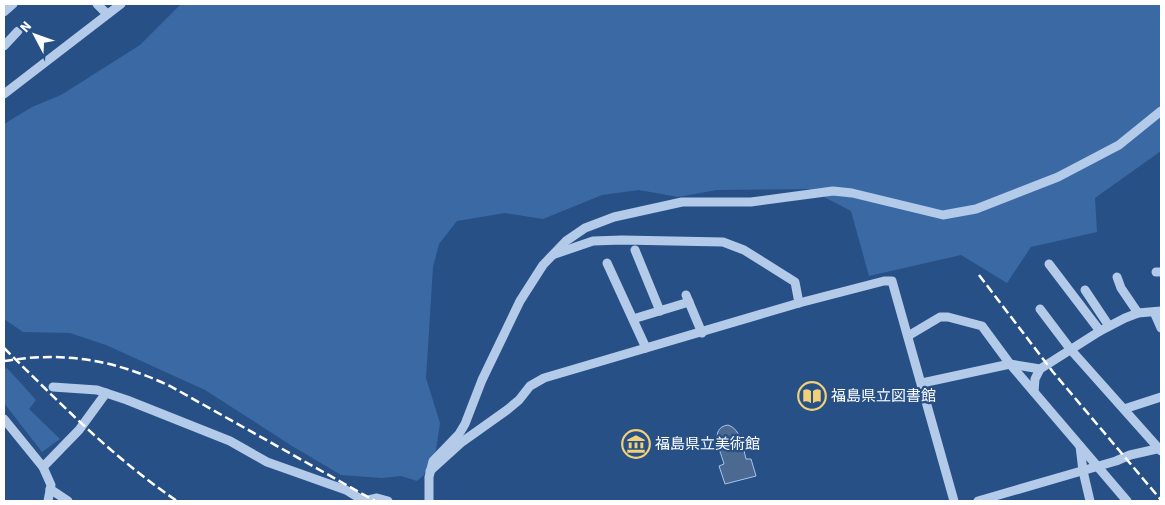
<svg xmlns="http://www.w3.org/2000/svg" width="1165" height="505" viewBox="0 0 1165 505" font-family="'Source Sans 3','Noto Sans JP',sans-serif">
	<rect width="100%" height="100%" fill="#275087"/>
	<g fill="#3b69a4">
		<polygon points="181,4 1161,4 1161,151 1095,198 1097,232 1031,247 1007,283 961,255 869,276 851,211 809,189 717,190 678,197 639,190 602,195 543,219 505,213 457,221 439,244 433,267 426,378 440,423 436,450 424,475 417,481 401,476 382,478 341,475 292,446 205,390 106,345 70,333 23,332 4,319 4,124 32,107 61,95 140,45"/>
		<polygon points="7,368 36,400 29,409 60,439 42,452 4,403 4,369"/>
	</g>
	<path fill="#4c6991" stroke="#a7c5e9" d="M728,425C741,429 743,447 746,459H751L756,476L725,484L719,466L724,464C721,452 708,428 728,425Z"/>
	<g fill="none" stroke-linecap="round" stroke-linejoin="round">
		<g stroke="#b3cae9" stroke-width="9">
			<polyline points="97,4 107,14"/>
			<polyline points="4,12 13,4"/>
			<polyline points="4,46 18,31"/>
			<polyline points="4,94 121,4"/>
			<polyline points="635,250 660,311"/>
			<polyline points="555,254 593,241 622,240 723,242 744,250 795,282 799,303"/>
			<polyline points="607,263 646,348"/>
			<polyline points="1049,264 1100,331"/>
			<polyline points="1156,272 1161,272"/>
			<polyline points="1117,277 1121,288 1138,313"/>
			<polyline points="1085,290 1109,326"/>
			<polyline points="686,295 702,333"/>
			<polyline points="1040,309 1071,350 1161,451"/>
			<polyline points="1154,312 1161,328"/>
			<polyline points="633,319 689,302"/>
			<polyline points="908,336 940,317 948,317 982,326 1010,364 1127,501"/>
			<polyline points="922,383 1010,364 1040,369 1100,331 1125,318 1138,313 1161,311"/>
			<polyline points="53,387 97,390 127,400 230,441 267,462 346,490 364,501 377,498 388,501"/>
			<polyline points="1034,392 1035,379 1040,369"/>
			<polyline points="1124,409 1161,397"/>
			<polyline points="4,419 43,467 51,485 48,501"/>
			<polyline points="1080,446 1083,471 1090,501"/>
			<polyline points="43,467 79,430 106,393"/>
			<polyline points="430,471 462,442 507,410 519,400 530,386 544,378 799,303 884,281 892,281 954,501"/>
			<polyline points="50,489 68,501"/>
			<polyline points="429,501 429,477 433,461 459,434 465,424 482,380 520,301 543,265 566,241 585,228 614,217 682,202 751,202 833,191 852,193 943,215 976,209 1058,177 1119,145 1161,111"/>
			<polyline points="978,501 1116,461 1130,455 1161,448"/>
		</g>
		<g stroke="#fff" stroke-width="2.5" stroke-dasharray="9 4" stroke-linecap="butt">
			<polyline points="979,275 1053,372 1161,500"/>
			<path d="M4,348C59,402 112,457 177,501"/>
			<path d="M4,361C66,351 114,360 170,386L375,501"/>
		</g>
	</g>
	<defs>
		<symbol id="library-ring" viewBox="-11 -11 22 22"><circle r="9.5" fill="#275087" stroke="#f1d078" stroke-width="1.5"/><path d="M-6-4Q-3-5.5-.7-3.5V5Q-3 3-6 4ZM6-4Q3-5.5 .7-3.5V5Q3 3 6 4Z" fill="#f1d078"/></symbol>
		<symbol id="museum-ring" viewBox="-11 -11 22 22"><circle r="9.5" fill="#275087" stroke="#f1d078" stroke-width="1.5"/><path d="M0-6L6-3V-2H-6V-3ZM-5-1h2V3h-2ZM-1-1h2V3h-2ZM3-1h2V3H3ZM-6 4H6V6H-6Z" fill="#f1d078"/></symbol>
	</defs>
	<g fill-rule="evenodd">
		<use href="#library-ring" x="796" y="380" width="32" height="32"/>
		<use href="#museum-ring" x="620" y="428" width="32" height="32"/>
	</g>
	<g text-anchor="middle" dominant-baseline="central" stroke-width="4.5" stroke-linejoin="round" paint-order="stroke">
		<g font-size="15" fill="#fff" stroke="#275087" text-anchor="start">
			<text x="831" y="396">福島県立図書館</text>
			<text x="655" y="444">福島県立美術館</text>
		</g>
	</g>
	<rect width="1165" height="505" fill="none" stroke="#ffffff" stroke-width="10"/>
	<g transform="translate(35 35) rotate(311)" stroke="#275087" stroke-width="4" paint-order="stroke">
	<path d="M0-4L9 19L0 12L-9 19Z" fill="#ffffff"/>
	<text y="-8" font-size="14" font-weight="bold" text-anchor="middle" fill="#ffffff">N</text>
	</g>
</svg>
